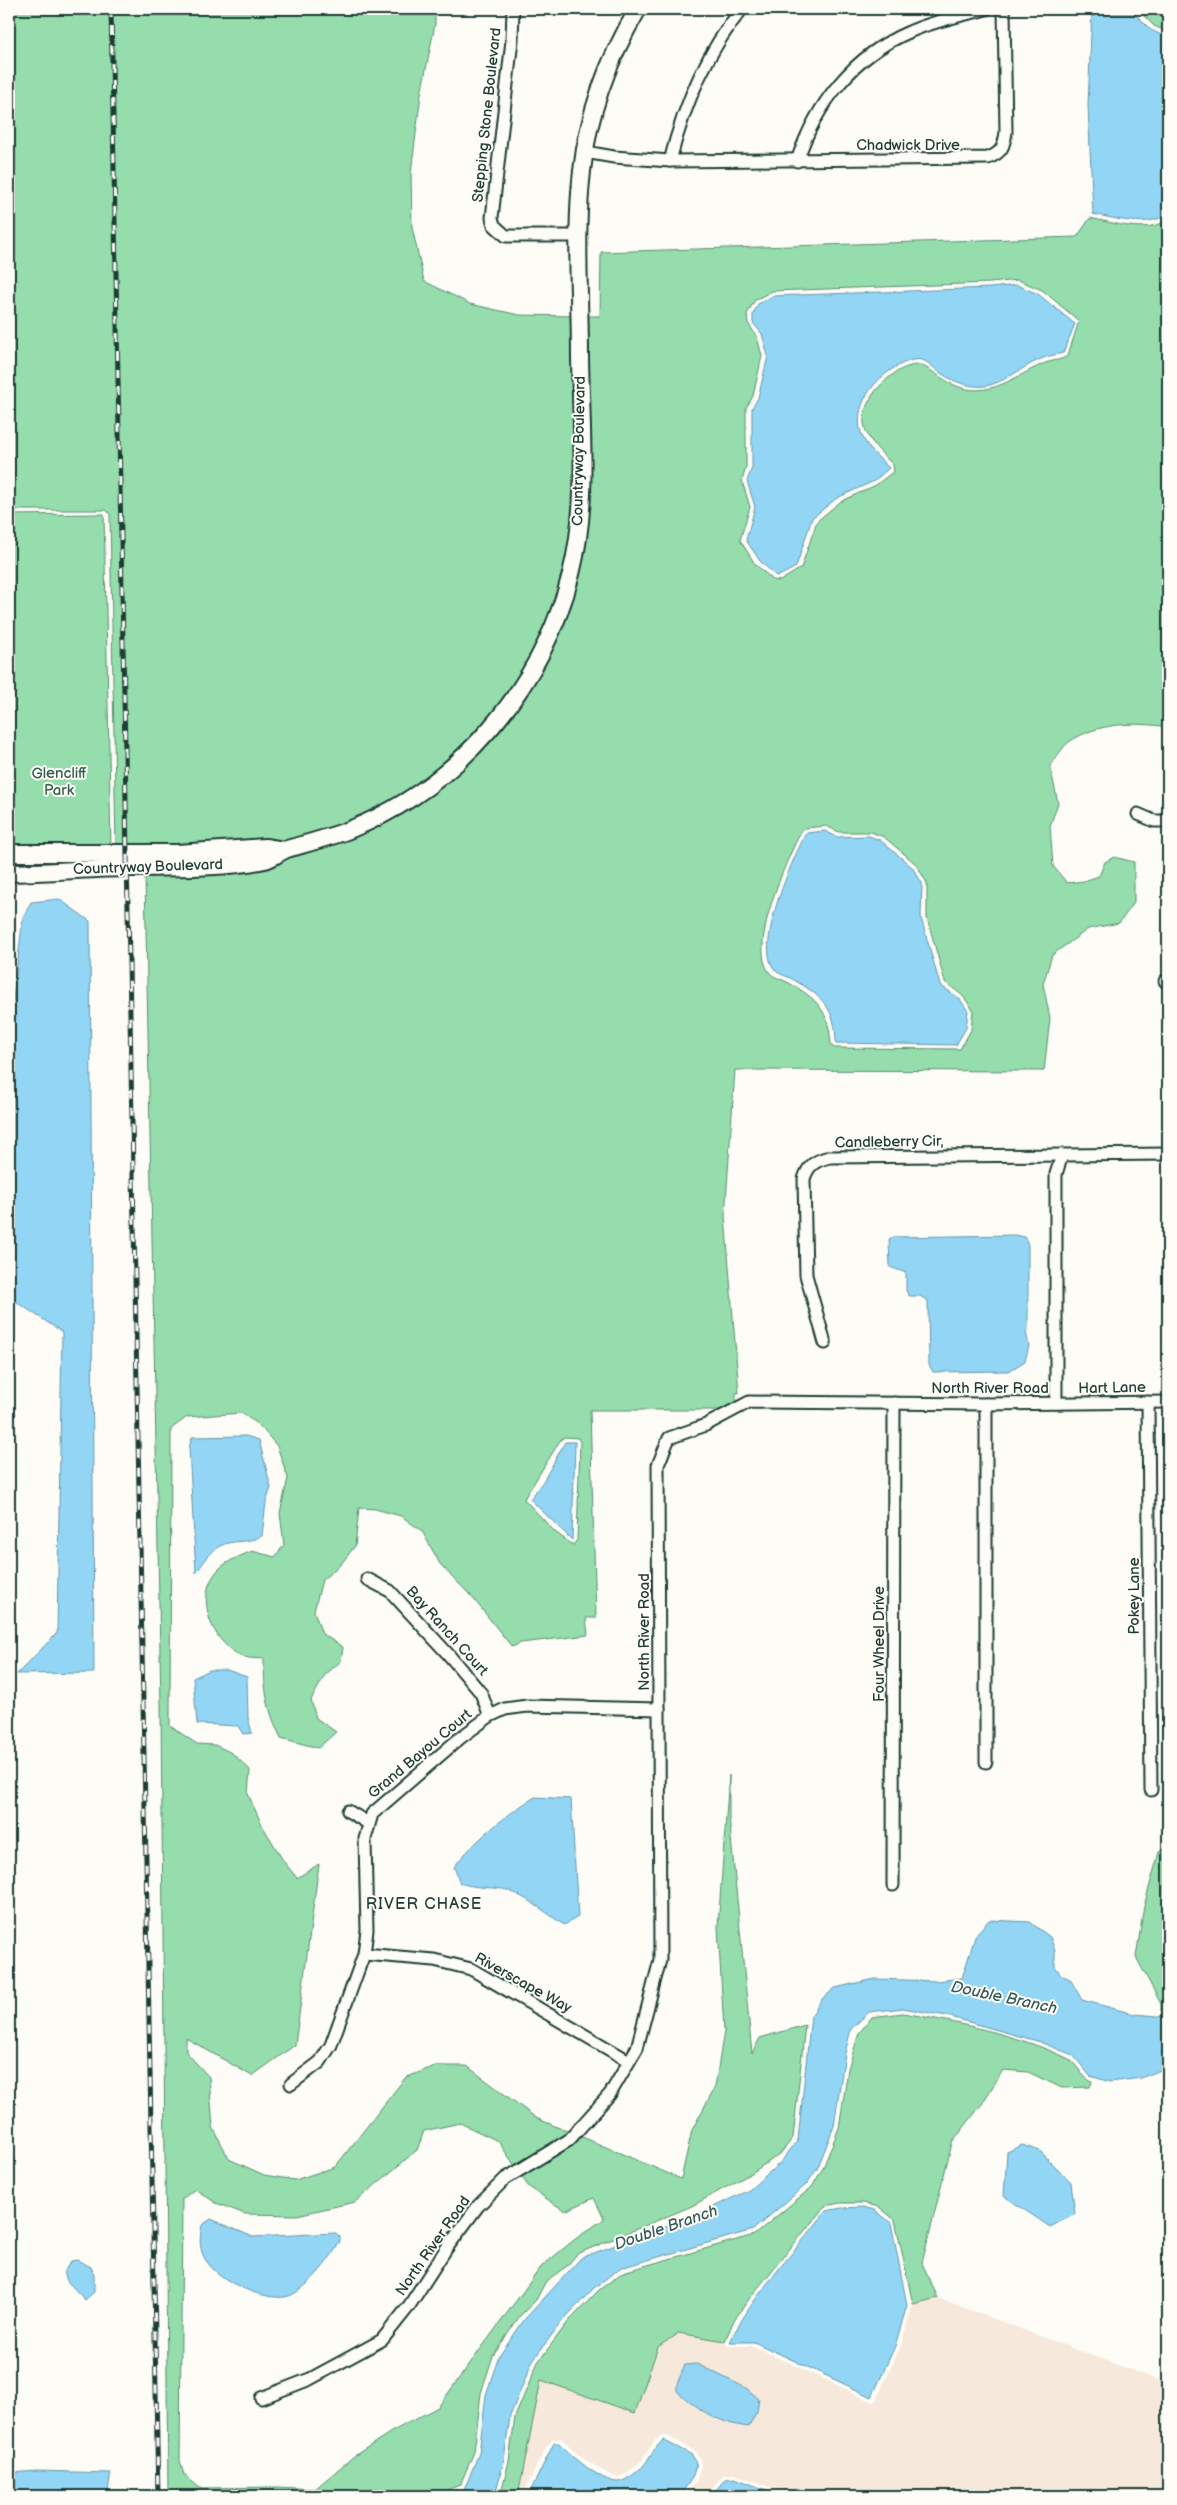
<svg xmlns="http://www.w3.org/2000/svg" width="1177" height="2505" viewBox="0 0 1177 2505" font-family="'Balsamiq Sans',sans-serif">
	<rect width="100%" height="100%" fill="#fdfcf7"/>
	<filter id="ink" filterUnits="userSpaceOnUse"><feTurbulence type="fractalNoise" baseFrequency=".02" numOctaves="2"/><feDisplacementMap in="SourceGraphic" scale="10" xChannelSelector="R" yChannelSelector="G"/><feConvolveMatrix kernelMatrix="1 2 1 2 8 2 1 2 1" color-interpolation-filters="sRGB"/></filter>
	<g filter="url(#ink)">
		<path fill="#f6e8da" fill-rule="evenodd" d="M938,2298L1168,2384V2496H795L735,2474L723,2475L705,2496H686L697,2480L702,2462L695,2451L670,2437L662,2435L655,2440L641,2461L627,2473L618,2477L612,2476L581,2457L562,2439H553L546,2447L522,2496H518L541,2379L635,2412L658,2347L678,2333L725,2341L728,2346H753L873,2402L877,2399L900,2348L913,2304ZM724,2376L746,2388L759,2399L692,2405L677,2391V2384Z"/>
		<g fill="#95ddac" stroke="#5a8d70" fill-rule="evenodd">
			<path d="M9,9H435V24L421,94L411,173L412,227L424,281L470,304L519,315L574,316C574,356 574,397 575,438C575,472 576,508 571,543C547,691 433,809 288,843C272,847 251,844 234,845C195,846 155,847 116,848L110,514L106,510H9Z"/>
			<polygon points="1137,9 1168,9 1168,32 1154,26"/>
			<path d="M1090,218C1114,223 1146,234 1168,220V727C1136,722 1098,722 1069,742C1062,747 1056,759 1050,766L1058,803L1050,826L1053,866L1067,883L1084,881L1099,876L1105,862L1114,857L1134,862V903L1119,923L1088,929L1052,955L1043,984L1050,1018L1044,1071L735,1070L725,1216L739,1393H736V1402L721,1410H590L596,1618H586L588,1635L521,1643L512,1647L472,1597L440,1564L422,1531L401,1516L375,1509L359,1508L355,1546L341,1564L322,1580L314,1611L322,1634L343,1647L341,1661L325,1675L311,1700L316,1718L336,1732L318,1748L281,1738C267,1709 264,1691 264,1659C258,1658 250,1659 244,1657C212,1645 193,1597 218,1570C226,1561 241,1556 252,1551L275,1557L284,1545L280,1513L288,1478L277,1446L258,1424L241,1413L187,1417L171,1429L170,1726L197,1744L215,1745L232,1753L250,1770L248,1794L262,1825L284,1862L297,1878L319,1864L295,2045L252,2076L186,2038V2052L209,2077L213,2127L229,2159L264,2175L295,2180L335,2167L405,2078L435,2066H467L536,2118L569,2132L515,2166L498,2141L460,2123L424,2131L417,2150L355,2202L297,2215L245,2214L216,2203L195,2189L182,2199L180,2461L184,2475L200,2488L278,2487L315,2489L354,2456L391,2432L438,2407L541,2267L574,2240L604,2219L594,2198L565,2211L529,2187L521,2176L573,2145L580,2136L681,2179L692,2130L715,2087L724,2031L718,1927L729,1775V1817L752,2053L760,2038L805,2025L793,2138L780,2154L750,2174L692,2206L577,2254L567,2266L546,2281L536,2300L519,2317L493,2356L481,2393L474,2452L460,2485L444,2491L418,2496H168L161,1704L145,876L270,865L465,765L570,599L586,316H600L601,252L1077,237ZM1018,280L1042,290L1079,321L1068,355C1062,361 1051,360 1043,364C1013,377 988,400 954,385C944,381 926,365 918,365C895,365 865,395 864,418C862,437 882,453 893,465L894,471L876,485L840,502L817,521L801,568L780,581L773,580L755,564L740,540L750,507L742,481L746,467V408L753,396L762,356L757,337L748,323L747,314L755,300L772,291L990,283ZM826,826L839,832H871L884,837L916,864L927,883V918L945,982L963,996L973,1010L971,1030L960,1049L834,1048L831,1045C829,1011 818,999 789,983C784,980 776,978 772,975C744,951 788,858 801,831L805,828ZM565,1437L578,1438L580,1442L577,1540L573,1545L555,1532L524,1499L561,1439Z"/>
			<polygon points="104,514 111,848 9,848 9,515"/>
			<polygon points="1168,1846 1168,2012 1161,2011 1161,2004 1136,1957 1144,1906 1159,1852"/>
			<path d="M903,2013C956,2022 1018,2035 1067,2058C1077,2063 1081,2077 1092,2082L1090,2087L1062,2088L1028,2072L1003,2070L982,2104L952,2143L922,2263L938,2298L913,2304L895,2220L879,2207L863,2203H840L825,2206L752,2295L734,2320L725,2341L678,2333L658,2347L635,2413L541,2380L518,2496H500L509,2461L515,2417L538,2362L568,2322L599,2290L623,2272L754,2235L812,2187L823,2168L839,2128L848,2069L859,2033L872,2017Z"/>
		</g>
		<g fill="#93d5f5" stroke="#6598a8">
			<path d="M1092,9H1130L1151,30L1168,38V214C1146,228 1118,219 1093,214L1088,105Z"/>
			<path d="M1017,285L1038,294L1075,324L1063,353C1055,355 1047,356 1041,359C1022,367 1005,382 986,386C971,388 954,382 942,374C932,368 927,357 913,360C880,368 844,409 866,443C871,452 882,460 889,468L874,481L837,498L812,518L796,567L777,577L760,561L746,540L755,507L747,481L752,468V408L758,398L768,356L762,334L753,323V314L758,304L772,296L990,288Z"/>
			<path d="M825,831L837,837L869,836L880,840L912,867L922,883L921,918L940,985L959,998L968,1011L966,1028L956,1045L836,1043C836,1008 821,995 792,979C787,976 778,974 775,970C753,946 793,859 806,833Z"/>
			<polygon points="59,899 90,921 94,1673 17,1674 57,1633 62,1332 9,1297 9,1010 12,1007 23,918 31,902"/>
			<polygon points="1015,1235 1025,1237 1028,1245 1028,1329 1026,1332 1029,1346 1025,1361 1009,1371 933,1372 929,1365 928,1301 920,1296 909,1296 906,1291 906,1273 890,1267 889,1239 893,1237"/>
			<path d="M246,1436L259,1440L271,1488L266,1502L262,1536C246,1544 233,1539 220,1546C211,1550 202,1565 196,1573L189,1448L192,1437Z"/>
			<polygon points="565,1442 575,1442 572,1540 530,1499 544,1480"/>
			<polygon points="210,1670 227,1670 247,1677 248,1718 252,1733 243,1734 238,1726 197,1724 193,1678"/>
			<path d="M535,1797L571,1799L578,1917L564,1925C548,1914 521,1893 503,1889C488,1887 474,1888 460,1883L454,1867C473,1842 508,1813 535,1797Z"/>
			<polygon points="989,1920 1030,1922 1050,1937 1055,1951 1055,1966 1061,1975 1070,1979 1082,2000 1134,2014 1168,2017 1168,2067 1141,2078 1110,2082 1090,2076 1073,2055 1037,2041 947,2016 903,2008 869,2012 851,2029 845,2053 834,2126 818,2167 807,2184 753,2230 620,2268 595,2287 563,2320 533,2360 510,2416 504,2460 495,2495 458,2496 462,2495 479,2453 486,2395 498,2358 524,2320 581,2258 705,2211 749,2190 780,2163 798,2140 811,2016 822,1999 835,1988 874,1979 936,1981 962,1978 976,1934"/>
			<polygon points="1022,2145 1040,2151 1071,2182 1075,2214 1050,2227 1004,2196 1007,2152"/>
			<path d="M863,2207L875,2210L891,2223L907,2305L895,2346L872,2397L754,2342H730C753,2293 794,2254 826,2211L842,2208Z"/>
			<path d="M211,2219L253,2237L336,2233L340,2237V2241C332,2258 304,2294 285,2297C260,2300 213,2279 203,2255C199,2245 200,2236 202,2225Z"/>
			<polygon points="77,2260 91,2267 94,2274 94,2292 85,2300 67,2281 64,2272 71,2261"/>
			<path d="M697,2364L746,2388L759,2399L757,2412L749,2427C721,2424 697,2410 677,2391V2384L685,2365Z"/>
			<path d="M663,2440L692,2455L697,2463L692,2478L680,2496H528L554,2443H559C571,2455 601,2482 618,2482C627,2481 638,2471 644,2465C651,2457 655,2447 663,2440Z"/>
			<polygon points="37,2471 111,2473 107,2496 23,2496 9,2493 9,2473"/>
			<polygon points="735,2478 782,2496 711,2496 725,2479"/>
		</g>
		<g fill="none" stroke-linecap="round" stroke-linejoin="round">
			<defs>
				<g id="street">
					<polyline points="513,9 512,40 492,218 494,225 506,236 579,236"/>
					<path d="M585,152L614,157L670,161L988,158C1002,153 1004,146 1006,132L1004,9"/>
					<path d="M670,161C684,105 705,54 742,9"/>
					<path d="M797,161C816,104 853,56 909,32C933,21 960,16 986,9"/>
					<polyline points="1138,814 1154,821 1168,821"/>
					<polyline points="1165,981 1168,983"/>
					<path d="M825,1343L806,1275L804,1179C808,1165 816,1160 830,1157L1062,1155"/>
					<polyline points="1148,1402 1151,1790"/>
					<polyline points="1056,1403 1056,1174 1062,1155 1168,1154"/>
					<polyline points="367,1579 390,1591 448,1654 481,1693 490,1716"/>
					<polyline points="986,1762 986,1404"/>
					<polyline points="348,1811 368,1823"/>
					<polyline points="893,1885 894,1403"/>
					<polyline points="364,1954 434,1960 471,1969 629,2061"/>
					<polyline points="291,2084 320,2062 331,2045 364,1954 367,1930 365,1839 372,1814 460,1738 490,1716 505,1709 527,1706 659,1709"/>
					<polyline points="261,2398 310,2379 382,2340 409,2306 446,2249 478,2206 505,2179 569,2140 610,2094 637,2048 660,1960 658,1465 669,1438 706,1425 749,1402 986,1404 1168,1402"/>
				</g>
				<g id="secondary">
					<polyline points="9,853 177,853 265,847 284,850"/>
					<path d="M9,873C47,872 86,869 124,868C170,867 219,869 265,860C273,858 279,852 287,849C308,843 328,838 349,830C458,787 542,688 571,574C589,504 581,428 580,357C580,295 575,232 582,171C588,114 609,58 638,9"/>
				</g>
			</defs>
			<use href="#street" stroke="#1f3d34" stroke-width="15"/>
			<use href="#secondary" stroke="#1f3d34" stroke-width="20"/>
			<use href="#street" stroke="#fdfcf7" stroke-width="11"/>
			<use href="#secondary" stroke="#fdfcf7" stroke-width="16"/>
			<defs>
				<polyline id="rail" points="111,9 158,2496"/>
			</defs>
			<use href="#rail" stroke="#1f3d34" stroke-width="5"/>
			<use href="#rail" stroke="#fdfcf7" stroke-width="3" stroke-dasharray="9" stroke-linecap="butt"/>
		</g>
	</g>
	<g text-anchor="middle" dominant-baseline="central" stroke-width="4" stroke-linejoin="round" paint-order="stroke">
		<g font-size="15" fill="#1f3d34" stroke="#fdfcf7">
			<text transform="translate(487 115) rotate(-84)">Stepping Stone Boulevard</text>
			<text x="908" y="145">Chadwick Drive</text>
			<text transform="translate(579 451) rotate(-89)">Countryway Boulevard</text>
			<text transform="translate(148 867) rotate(-2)">Countryway Boulevard</text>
			<text transform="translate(889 1142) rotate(-1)">Candleberry Cir,</text>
			<text x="990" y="1388">North River Road</text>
			<text transform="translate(1112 1388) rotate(-1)">Hart Lane</text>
			<text transform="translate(1134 1596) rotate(-90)">Pokey Lane</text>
			<text transform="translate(447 1631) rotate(48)">Bay Ranch Court</text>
			<text transform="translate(644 1632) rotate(-90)">North River Road</text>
			<text transform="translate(879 1644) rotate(-90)">Four Wheel Drive</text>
			<text transform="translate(420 1754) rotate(-40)">Grand Bayou Court</text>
			<text transform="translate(523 1983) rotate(29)">Riverscape Way</text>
			<text transform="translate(433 2246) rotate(-55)">North River Road</text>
		</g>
		<g font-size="15" fill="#375d4c" stroke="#fdfcf7">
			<text x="59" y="773">Glencliff<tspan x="59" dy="17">Park</tspan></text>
		</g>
		<g font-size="16" letter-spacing="1" fill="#1f3d34" stroke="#fdfcf7">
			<text x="424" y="1904">RIVER CHASE</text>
		</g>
		<g font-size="16" font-style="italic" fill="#365b5b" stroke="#fdfcf7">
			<text transform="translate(1004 1998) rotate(12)">Double Branch</text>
			<text transform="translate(666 2228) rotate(-19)">Double Branch</text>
		</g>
	</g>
	<rect width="1177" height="2505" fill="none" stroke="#fdfcf7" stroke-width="30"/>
	<rect x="15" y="15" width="1147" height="2475" fill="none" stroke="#1f3d34" stroke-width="2" filter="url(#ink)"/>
</svg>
